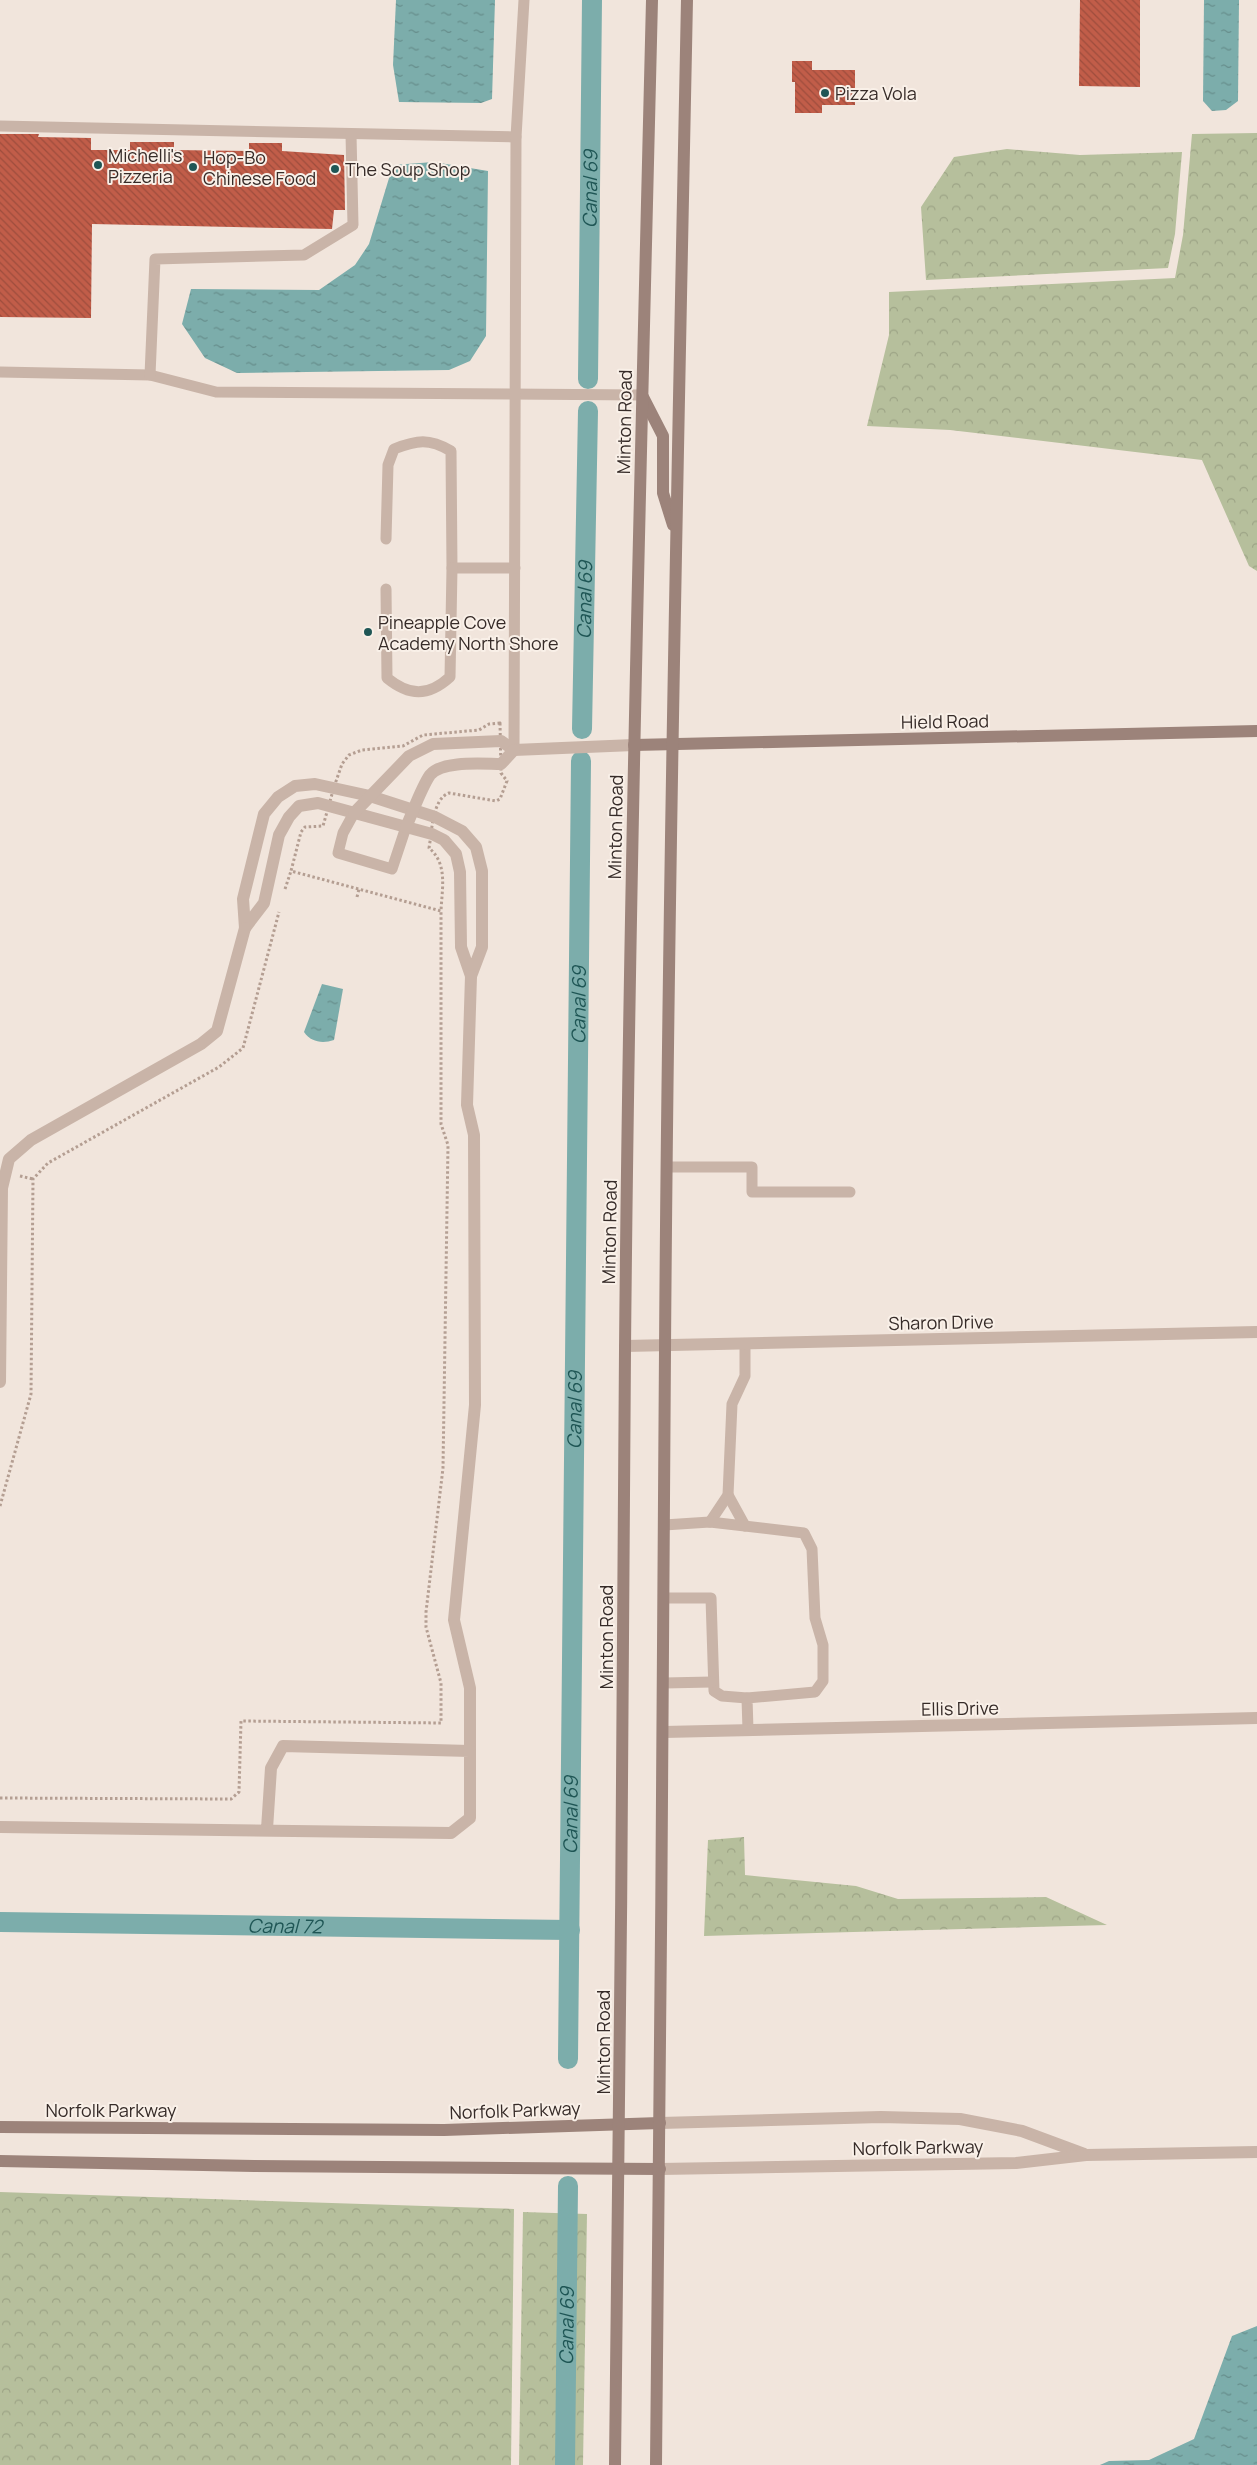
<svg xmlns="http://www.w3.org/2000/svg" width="1257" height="2465" viewBox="0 0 1257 2465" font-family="Manrope,sans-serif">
	<defs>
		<pattern id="forest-crowns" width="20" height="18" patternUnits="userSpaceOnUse" patternTransform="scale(1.25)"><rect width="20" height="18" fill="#b6bf9c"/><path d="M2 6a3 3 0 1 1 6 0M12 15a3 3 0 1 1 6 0" fill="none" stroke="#9da486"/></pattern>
		<pattern id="water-ripples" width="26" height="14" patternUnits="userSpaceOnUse" patternTransform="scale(1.25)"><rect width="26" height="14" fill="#7cadab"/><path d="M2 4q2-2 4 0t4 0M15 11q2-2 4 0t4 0" fill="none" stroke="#668d8b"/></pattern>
		<pattern id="building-back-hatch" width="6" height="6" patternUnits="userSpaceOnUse" patternTransform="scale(1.25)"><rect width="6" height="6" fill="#c15d49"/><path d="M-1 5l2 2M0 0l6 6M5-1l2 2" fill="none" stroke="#9e4d3d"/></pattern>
	</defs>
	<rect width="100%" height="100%" fill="#f1e5dc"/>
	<g fill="url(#forest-crowns)">
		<polygon points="1257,133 1257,571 1249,566 1202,460 950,430 867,426 889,335 889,292 1175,278 1183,235 1192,134"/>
		<polygon points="1007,149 1080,155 1182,152 1175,234 1168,268 926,280 921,207 954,157"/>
		<polygon points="744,1837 745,1875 856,1886 898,1899 1046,1897 1107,1925 704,1936 708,1840"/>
		<polygon points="0,2192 514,2209 511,2465 0,2465"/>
		<polygon points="523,2212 587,2214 583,2465 519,2465"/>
	</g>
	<g fill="url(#water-ripples)">
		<polygon points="396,0 495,0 492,99 481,103 399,102 393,65"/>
		<polygon points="1204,0 1239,0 1238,101 1226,110 1212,111 1203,101"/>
		<polygon points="434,162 488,171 486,336 470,361 449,370 237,373 205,358 182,324 191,289 319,290 355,265 369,244 393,165"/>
		<path d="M322,984L343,989L334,1040C322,1044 311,1042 304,1032Z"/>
		<polygon points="1257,2326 1257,2465 1100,2465 1109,2461 1149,2460 1194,2439 1232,2336"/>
	</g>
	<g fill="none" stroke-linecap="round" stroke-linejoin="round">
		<g stroke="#7cadab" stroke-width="20">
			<path id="s1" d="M588,379L592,0"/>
			<path id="s2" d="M582,729L588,411"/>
			<path id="s3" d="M0,1922L570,1930"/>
			<path id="s4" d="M568,2059L581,761"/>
			<path id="s5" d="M565,2465L568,2186"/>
		</g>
	</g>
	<g fill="url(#building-back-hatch)">
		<polygon points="1080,0 1140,0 1140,87 1079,86"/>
		<polygon points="792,61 812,61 812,70 855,70 855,105 822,105 822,113 795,113 795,82 792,82"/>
		<polygon points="0,134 39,134 38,137 91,138 91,150 130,150 130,142 174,142 174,150 249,151 249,143 282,143 282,151 344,155 345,210 334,210 332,229 92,224 91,318 0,317"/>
	</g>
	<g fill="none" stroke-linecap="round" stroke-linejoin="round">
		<g stroke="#b49e92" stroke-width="3" stroke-dasharray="2.5 2.5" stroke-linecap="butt">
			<path d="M500,723L501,773L507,781L500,799L496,801L449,793C432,799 432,832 429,848C448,864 442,888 441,911L291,871L301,832L305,827L323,826L334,787L342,764L349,755L362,750L403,746L423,735L479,730L489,724Z"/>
			<polyline points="285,889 291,871"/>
			<polyline points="357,897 359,889"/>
			<polyline points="20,1176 33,1179"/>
			<polyline points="0,1506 31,1394 33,1179 48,1163 219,1067 243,1048 279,912"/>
			<polyline points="0,1798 231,1799 239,1792 241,1721 441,1723 441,1683 426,1627 426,1612 443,1468 448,1145 441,1124 441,911"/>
		</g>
		<g stroke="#c9b4a8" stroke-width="11">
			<polyline points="0,126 516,137"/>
			<polyline points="0,372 150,375 216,392 642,395"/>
			<polyline points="150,375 155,259 304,255 353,225 351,134"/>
			<path d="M386,539L388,465L394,449C417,440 429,438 451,451L452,568H515"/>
			<path d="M386,589L387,678C409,696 428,697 450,677L452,568"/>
			<polyline points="514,750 516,137 524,0"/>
			<polyline points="354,813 343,833 338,853 392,869 406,827"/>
			<polyline points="668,1167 752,1167 752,1192 850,1192"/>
			<polyline points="728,1495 745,1526"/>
			<polyline points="710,1522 728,1495 732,1404 745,1376 745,1344"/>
			<polyline points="664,1525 710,1522 804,1533 812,1549 815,1618 823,1645 823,1681 815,1692 747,1698 748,1730"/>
			<polyline points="664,1598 711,1598 714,1691 722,1696 747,1698"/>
			<polyline points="664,1683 712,1682"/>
		</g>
		<g stroke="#c9b4a8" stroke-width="12">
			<polygon points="315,784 370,796 435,817 462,831 476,847 482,871 482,947 471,976 461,947 460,872 456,854 444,840 432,834 318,803 299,806 289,817 279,835 264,903 245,928 243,899 264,814 278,797 295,786"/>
			<polyline points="354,813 409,756 433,744 501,741 514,750 634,745"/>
			<path d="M406,827C413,812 421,788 430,775C442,760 484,764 501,764L514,750"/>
			<polyline points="625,1346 1257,1332"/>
			<polyline points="0,1382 2,1188 9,1159 31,1140 201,1044 217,1031 245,928"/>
			<polyline points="664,1732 1257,1718"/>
			<polyline points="470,1751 470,1688 454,1620 475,1405 474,1135 467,1105 471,976"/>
			<polyline points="0,1827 451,1833 470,1818 470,1751 283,1746 271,1768 267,1829"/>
			<polyline points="660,2123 881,2117 960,2119 1022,2131 1084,2154"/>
			<polyline points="660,2169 1016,2163 1086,2155 1257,2152"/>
		</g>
		<g stroke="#9c837a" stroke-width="12">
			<polyline points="643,397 663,436 663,493 673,525"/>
			<polyline points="634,745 1257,731"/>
			<polyline points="0,2127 444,2130 660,2123"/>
			<polyline points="0,2161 254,2166 660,2169"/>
			<path d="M615,2465C621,2093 622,1722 625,1350C629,900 641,450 652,0"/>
			<path d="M656,2465C661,2093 662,1722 665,1350C668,900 678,450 687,0"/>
		</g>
	</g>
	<g fill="#1f5655" stroke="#f9f0e8" stroke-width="2">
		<circle cx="825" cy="93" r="5"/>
		<circle cx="98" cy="165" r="5"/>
		<circle cx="193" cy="167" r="5"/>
		<circle cx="335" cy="169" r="5"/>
		<circle cx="368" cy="632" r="5"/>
	</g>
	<g text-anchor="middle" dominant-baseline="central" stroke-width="4" stroke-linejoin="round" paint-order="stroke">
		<g font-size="18" fill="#362b28" stroke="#f9f0e8" text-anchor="start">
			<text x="835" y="93">Pizza Vola</text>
			<text x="108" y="155">Michelli's<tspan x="108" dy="21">Pizzeria</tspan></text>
			<text x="203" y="157">Hop-Bo<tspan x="203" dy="21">Chinese Food</tspan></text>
			<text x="345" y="169">The Soup Shop</text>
			<text x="378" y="622">Pineapple Cove<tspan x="378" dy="21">Academy North Shore</tspan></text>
		</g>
		<g font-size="18" fill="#362b28" stroke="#f9f0e8">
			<text transform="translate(624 422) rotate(-89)">Minton Road</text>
			<text transform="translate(945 721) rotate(-1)">Hield Road</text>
			<text transform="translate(615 827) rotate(-89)">Minton Road</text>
			<text transform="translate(609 1232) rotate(-89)">Minton Road</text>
			<text transform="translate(941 1322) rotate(-1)">Sharon Drive</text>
			<text transform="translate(606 1637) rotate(-90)">Minton Road</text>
			<text transform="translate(960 1708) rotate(-1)">Ellis Drive</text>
			<text transform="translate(603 2042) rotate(-90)">Minton Road</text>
			<text x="111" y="2110">Norfolk Parkway</text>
			<text transform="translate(515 2110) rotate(-2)">Norfolk Parkway</text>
			<text transform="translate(918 2147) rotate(-1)">Norfolk Parkway</text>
		</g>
		<g font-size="19" font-style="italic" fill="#1f5655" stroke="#f9f0e8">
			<text stroke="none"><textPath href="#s1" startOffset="190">Canal 69</textPath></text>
			<text stroke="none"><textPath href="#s2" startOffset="129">Canal 69</textPath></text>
			<text stroke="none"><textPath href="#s4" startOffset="1054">Canal 69</textPath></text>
			<text stroke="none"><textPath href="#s4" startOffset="649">Canal 69</textPath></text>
			<text stroke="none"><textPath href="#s4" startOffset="244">Canal 69</textPath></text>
			<text stroke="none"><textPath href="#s3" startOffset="285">Canal 72</textPath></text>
			<text stroke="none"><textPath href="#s5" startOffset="139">Canal 69</textPath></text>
		</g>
	</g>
</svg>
